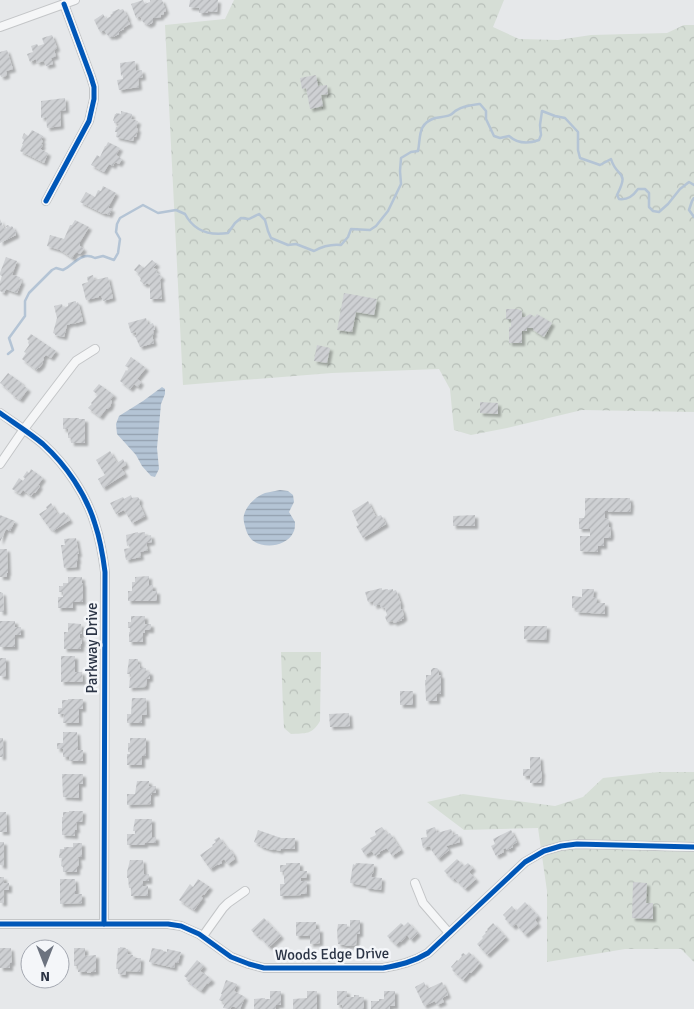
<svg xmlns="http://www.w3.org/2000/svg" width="694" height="1009" viewBox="0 0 694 1009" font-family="Signika,sans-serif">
	<defs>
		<pattern id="forest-crowns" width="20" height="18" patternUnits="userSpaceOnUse" patternTransform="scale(1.25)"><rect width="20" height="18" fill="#d6ded6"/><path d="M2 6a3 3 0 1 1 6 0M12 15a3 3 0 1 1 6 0" fill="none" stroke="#b8bfb9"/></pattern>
		<pattern id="water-rules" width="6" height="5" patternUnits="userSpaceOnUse" patternTransform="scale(1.25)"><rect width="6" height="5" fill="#b4c4d5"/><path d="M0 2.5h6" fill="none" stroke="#93a0af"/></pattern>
		<pattern id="building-hatch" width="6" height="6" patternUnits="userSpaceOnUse" patternTransform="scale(1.25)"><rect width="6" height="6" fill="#ced0d3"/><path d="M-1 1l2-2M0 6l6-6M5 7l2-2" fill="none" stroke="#b1b3b6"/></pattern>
		<filter id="shadow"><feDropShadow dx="3" dy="3" stdDeviation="1" flood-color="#0004"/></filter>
	</defs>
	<rect width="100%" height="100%" fill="#e6e8ea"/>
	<g fill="url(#forest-crowns)">
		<polygon points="234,0 504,0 493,27 519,39 558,40 591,35 667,33 684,25 694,25 694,412 582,410 507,428 471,435 454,430 450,389 439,369 332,373 183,385 165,25 225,19"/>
		<path d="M281,652H321L320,721C312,735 306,733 291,734L284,728L283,709Z"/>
		<polygon points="659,772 694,772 694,962 681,949 625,949 547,962 547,891 538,828 464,830 427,802 463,794 555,806 583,797 603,778"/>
	</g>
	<g fill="url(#water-rules)">
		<polygon points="162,387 165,389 165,394 161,404 157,448 159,469 155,477 151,476 142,466 136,455 117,434 116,424 119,416 143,401"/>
		<path d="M280,490L288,491L293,495L294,502L289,512L295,522C295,526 295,530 293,533C286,547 263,549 252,540C248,536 246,531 245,526C244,523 243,518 244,515C246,506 256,496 265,493C270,492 275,491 280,490Z"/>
	</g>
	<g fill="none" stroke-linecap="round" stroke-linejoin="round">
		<g stroke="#b4c4d5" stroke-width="2.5">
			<polyline points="694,198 692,201 689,210 694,217"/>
			<path d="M8,354L13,350L9,338L25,316V301L29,293L52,270L56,268L63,270C74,265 81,251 95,258L103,256L114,260L118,253L120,239L116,232L117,224L120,218L143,205L158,213L176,210L185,214C194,231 209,236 228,233L235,223L241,218L249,219L259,214L265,220L268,231L271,238L288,245L296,244L314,251C323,246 331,244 341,245L348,237L351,229L370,230L376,226L388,211L401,184L400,171L401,158L411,152L418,151C421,137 417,124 435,118C439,117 446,117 450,115C453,114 454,111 457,110C463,106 472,105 480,104L486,111V119L494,136L500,138L509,136C518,144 528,144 539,140L541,135L540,125L542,111L555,116L565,118L578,132V150L580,158L600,165L611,159C617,179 630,169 617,195L619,199C628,200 633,196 638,189H645L649,193V207L653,211L659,212L668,204L680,189L689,182L694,185"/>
		</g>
	</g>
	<g fill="url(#building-hatch)" filter="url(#shadow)">
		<polygon points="143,0 145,4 150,2 150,0 162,0 166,11 164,12 164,14 161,15 161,17 153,18 153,20 152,23 148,25 143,22 140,16 136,18 131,4"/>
		<polygon points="190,0 218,0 217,12 208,11 207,13 199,13 199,8 189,7"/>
		<polygon points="119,9 120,10 123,9 128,18 127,19 130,24 123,28 124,29 118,32 119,34 113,37 112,36 109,37 104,30 100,32 94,20 103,14 106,19 111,16 110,15 113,13 112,12"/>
		<polygon points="52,35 57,48 54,50 56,56 51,58 53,64 46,66 44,61 37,63 36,59 30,62 27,54 33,52 31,46 37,44 38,46 44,44 42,38"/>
		<polygon points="7,50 13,69 6,71 7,74 6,76 1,77 0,74 0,52"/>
		<polygon points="135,61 136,71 142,70 143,77 138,78 139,87 119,90 117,80 123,79 123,75 121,76 120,63"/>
		<polygon points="316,75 318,86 327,85 328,94 321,95 323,106 310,109 306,88 302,89 300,78"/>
		<polygon points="65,98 66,110 60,111 61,126 47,128 46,117 41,118 41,101"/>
		<polygon points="121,111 132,114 131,119 138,121 136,128 138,129 136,137 134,137 133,141 116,137 117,132 115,132 116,127 118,127 119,124 114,123 114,121 113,121 115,114 116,114 116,113 121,114"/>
		<polygon points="32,130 43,136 41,140 43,141 41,144 43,145 40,149 48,153 44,163 20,151 23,144 22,144 24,140 22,138 24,133 28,136"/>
		<polygon points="108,142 120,148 116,155 122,159 119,164 115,162 113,166 109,164 104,172 91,165 97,155 100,157 105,146 106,146"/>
		<polygon points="103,186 116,193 108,208 112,209 109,215 105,213 104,214 80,202 86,192 95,197 98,190 101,191"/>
		<polygon points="0,219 4,229 7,228 6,226 8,225 10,227 12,226 16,233 16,235 0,243"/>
		<polygon points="75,220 89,227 80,242 80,246 84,249 80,254 76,252 72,258 60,250 47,246 50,235 64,239 70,225 72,225"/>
		<polygon points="6,257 17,261 12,275 20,277 19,280 22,281 17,293 6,289 4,293 0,291 0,282 2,276 0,275 0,273"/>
		<polygon points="152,260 157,264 153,268 154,268 157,270 156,272 162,277 160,280 162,299 150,299 150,285 147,283 145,285 140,281 141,279 138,275 139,274 134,270 139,264 144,268"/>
		<polygon points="93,275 94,280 108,277 113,298 103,301 101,295 99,296 99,297 86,300 82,284 88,282 87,277"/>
		<polygon points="344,293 377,299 374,315 356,312 352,332 337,330"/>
		<polygon points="76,301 76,303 78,302 83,321 73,324 73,323 67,325 64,337 55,335 55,334 53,333 57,318 54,306 62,304 63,308 68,306 68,303"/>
		<polygon points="506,309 518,309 522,311 522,317 525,317 530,314 535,317 537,314 552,323 544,337 533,330 533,328 527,328 527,331 522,331 522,343 509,343 509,327 511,327 511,319 506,319"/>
		<polygon points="146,318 148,325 153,323 155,330 153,330 154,335 152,335 154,343 140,347 135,336 137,335 136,332 131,333 128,323"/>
		<polygon points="31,334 56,351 51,358 46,355 43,358 44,359 42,363 43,363 39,368 38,368 36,370 22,359 26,353 24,352 29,345 28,342 29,341 27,339"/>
		<polygon points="317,345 330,348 327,363 314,361"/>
		<polygon points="131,357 146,368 137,379 141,382 138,387 134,384 130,389 120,381 126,370 127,371 129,368 125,366"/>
		<polygon points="8,373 22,383 21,384 28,389 20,400 11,394 12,393 0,383"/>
		<polygon points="99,384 114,395 110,400 112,401 110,407 107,409 106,409 100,417 88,408 92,404 91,403 98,395 93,391"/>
		<polygon points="480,402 498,403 498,414 480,413"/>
		<polygon points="63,418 79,418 79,419 85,419 85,443 71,443 71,438 68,438 68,429 63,429"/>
		<polygon points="110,451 117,463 123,459 126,465 121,468 125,474 103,488 98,479 105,475 96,460"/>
		<polygon points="31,469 43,478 38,485 40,486 35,493 34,492 31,496 23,490 20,494 12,489 19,478 23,481 25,478 23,477 27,471 29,473"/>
		<polygon points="131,495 132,498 138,497 140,500 139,503 145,516 132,523 124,510 116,514 110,503 123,497 124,499"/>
		<polygon points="585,498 630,498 630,502 631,502 630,512 608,512 608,511 605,511 605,518 609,520 609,527 610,527 611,534 610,538 604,538 604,546 598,546 598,552 580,551 580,536 590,536 590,529 579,529 579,518 584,518 585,515"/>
		<polygon points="368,501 376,517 381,515 386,524 363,538 356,526 359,525 358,524 352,511"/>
		<polygon points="51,503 58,515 64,512 70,520 53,531 51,528 50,529 39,514 47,509 46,507"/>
		<polygon points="0,515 15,521 10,531 6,529 0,542"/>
		<polygon points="475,515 475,526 453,526 453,516"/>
		<polygon points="138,532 138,533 145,532 145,536 151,535 152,542 146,543 148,550 140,552 141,557 126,560 124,549 130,548 129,545 127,546 126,535"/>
		<polygon points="76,538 79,554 77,554 78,561 77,561 77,567 64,568 61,545 65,545 64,539"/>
		<polygon points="0,549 7,549 8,573 7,573 7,577 0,577"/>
		<polygon points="149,576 149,585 153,585 153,591 157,591 157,601 128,601 128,591 132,591 132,582 135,582 135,577"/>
		<polygon points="68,577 82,577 82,583 83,583 83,602 73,602 73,608 58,608 58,597 63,597 63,592 59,592 59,586 63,586 63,583 68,583"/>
		<polygon points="382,588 382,590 388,589 388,590 393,589 393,591 396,590 401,604 400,605 401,609 402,609 404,616 404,618 402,619 402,620 394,623 393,621 387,622 385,617 387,615 385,608 381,607 380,604 374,606 373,601 368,602 365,592"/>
		<polygon points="582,589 594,589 593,597 597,597 596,603 605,603 605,614 576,612 576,608 572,608 572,596 582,597"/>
		<polygon points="0,592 3,593 4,612 0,612"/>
		<polygon points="131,616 145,616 145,624 151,624 151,630 145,630 145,633 143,633 143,642 129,642 129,632 130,632 130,628 128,628 128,622 131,622"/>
		<polygon points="0,621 15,621 15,627 21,627 21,635 15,635 15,647 0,647"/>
		<polygon points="68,623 81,624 82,634 80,634 80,638 82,638 82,644 81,644 81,649 64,649 64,632 68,632"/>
		<polygon points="524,626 547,626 546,640 524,639"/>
		<polygon points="61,656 75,656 75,672 82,672 83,682 61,682"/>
		<polygon points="0,658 6,658 6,677 0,676"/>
		<polygon points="129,659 138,659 138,664 140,664 140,668 146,668 146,671 150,672 150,679 147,679 146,686 145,687 129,688 130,678 131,678 131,674 127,674"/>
		<polygon points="433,668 437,668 439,670 439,675 441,675 441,694 437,694 437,701 426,701 425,680 426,680 426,675 431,675 431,670"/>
		<rect x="400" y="691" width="13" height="14"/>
		<polygon points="132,698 146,698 147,715 142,715 142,723 127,723 127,714 131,714"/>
		<polygon points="68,699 83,699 83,709 79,709 79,723 63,723 64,714 58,714 58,708 62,708 62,700 68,700"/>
		<polygon points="349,713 350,726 330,727 329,714"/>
		<polygon points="63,732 77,732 78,749 76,750 83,750 83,761 69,761 69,757 63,757 63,749 57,749 57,743 63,743"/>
		<rect x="0" y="738" width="3" height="19"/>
		<polygon points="130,738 146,738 146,756 142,756 142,765 127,765 127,754 130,754 130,752 128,752 128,743 130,743"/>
		<polygon points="530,757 540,757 541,771 542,771 541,783 530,783 530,776 523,776 523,769 530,769"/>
		<polygon points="62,774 83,774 83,784 79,784 79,798 63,797"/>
		<polygon points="137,781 149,781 149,786 156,786 156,793 152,793 151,795 151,804 127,805 127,794 135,794"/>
		<polygon points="69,811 83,811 82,822 76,822 77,830 75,830 75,836 62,835 62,817 63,817 63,812 69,812"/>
		<polygon points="0,812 6,812 7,832 0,832"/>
		<polygon points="135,819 152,819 152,837 156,837 156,843 145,843 145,845 127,845 127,834 135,834 135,831 133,831"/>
		<polygon points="382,827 388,835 390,833 401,850 392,856 387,848 379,852 380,853 375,856 372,851 365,855 361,849 372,841 370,838 376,835 375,831"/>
		<polygon points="435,827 437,833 451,829 453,835 458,834 460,842 446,846 449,850 438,859 432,851 430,846 423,848 421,838 427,837 426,830"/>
		<polygon points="258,830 281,838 295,838 295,849 281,849 280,851 273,849 272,850 260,846 260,845 254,842"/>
		<polygon points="511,830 517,842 512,845 513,847 507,850 506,848 503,849 504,852 496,856 491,846 495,844 493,839"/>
		<polygon points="219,837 227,848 228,847 234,855 233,856 235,859 228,864 224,859 221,861 222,863 218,865 218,864 210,869 200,855 213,846 212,845 216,842 214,840"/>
		<polygon points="0,842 4,842 4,866 0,865"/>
		<polygon points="73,843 82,843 82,857 78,857 79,865 77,867 77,872 63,872 63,867 61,866 62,858 59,858 60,849 64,849 64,847 73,847"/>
		<polygon points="457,859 464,866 468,863 473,868 469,872 476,879 465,889 454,878 453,880 444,871"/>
		<polygon points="130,860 143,860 144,874 149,874 149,881 143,881 143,886 148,886 148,896 131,896 131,888 129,888 128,878 127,878 127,872"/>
		<polygon points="286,863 300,863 300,871 307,871 307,878 301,878 301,881 307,881 307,894 301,894 301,895 280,896 280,884 285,884 284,883 284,872 280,872 280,865 286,865"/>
		<polygon points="356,863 374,864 373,873 372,874 371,877 382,878 381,890 366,888 366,886 350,883 353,864 355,865"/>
		<polygon points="0,877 4,877 4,883 9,883 9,890 4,890 4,903 0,903"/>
		<polygon points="60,879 75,879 76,889 76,891 75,891 75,894 82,894 82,903 60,904"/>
		<polygon points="198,879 210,887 204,895 203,894 201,897 203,898 194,910 179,900 190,884 193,887"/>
		<polygon points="633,882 647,883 646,903 653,903 653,919 632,918"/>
		<polygon points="525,902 538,916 535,920 538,924 525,935 516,924 513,927 505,919 506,918 503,915 512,906 516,911"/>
		<polygon points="264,918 281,936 269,947 259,936 258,937 251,930"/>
		<polygon points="350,920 360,920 360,934 357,934 356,945 344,946 344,945 338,944 337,932 338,924 347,924 347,927 350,927"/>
		<polygon points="296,922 316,922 316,929 320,929 320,943 310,944 310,936 296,936"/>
		<polygon points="408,922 418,933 411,940 407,935 401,942 400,941 396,945 387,936 401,923 404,926"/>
		<polygon points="493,923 506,937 487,955 477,944 483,938 482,937 486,933 485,932 488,930 487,929"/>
		<polygon points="120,947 126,948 126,949 128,949 128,954 133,955 133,957 135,957 135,958 141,958 140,972 126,971 125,975 118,974 118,969 116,969 118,948 120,948"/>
		<polygon points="0,948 11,948 12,963 10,963 10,968 0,968"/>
		<polygon points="74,948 85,948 85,956 96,955 96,972 91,972 91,973 87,973 87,972 78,972 78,966 74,966"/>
		<polygon points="152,948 163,950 163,951 167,952 167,949 181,952 178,963 175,962 174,968 149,962"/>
		<polygon points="469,952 480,963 471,973 469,973 463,980 452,970 453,969 451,967 457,960 458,961 462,956 461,955 463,953 466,955"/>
		<polygon points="197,960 204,966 200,971 204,974 204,973 212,980 208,984 207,983 201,991 186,980 187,978 184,976"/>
		<polygon points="226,980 237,984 234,991 245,997 240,1009 232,1006 230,1009 223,1008 225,1003 219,1000 222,994 221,994"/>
		<polygon points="424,982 427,989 442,982 448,995 442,998 444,1002 437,1005 435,1001 424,1006 415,987"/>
		<polygon points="270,991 281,991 281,1005 276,1005 276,1009 254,1009 254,999 265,998 265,999 270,999"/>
		<polygon points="307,991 317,991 317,1009 293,1009 293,999 307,998"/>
		<polygon points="337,991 347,991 347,997 354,997 354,995 359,995 359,997 364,997 364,1009 342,1009 342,1005 337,1005"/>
		<polygon points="384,991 395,991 395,1006 390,1006 390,1009 371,1009 371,1001 379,1001 379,999 384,999"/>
	</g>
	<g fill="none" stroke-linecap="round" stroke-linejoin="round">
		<defs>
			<g id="minor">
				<polyline points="0,27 75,0"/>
				<polyline points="46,201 89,121 94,99 94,87 91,77 64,4"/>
				<path d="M0,413C14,423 30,433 43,444C66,465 86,494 95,524C100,539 103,556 105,572L104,924"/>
				<polyline points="0,464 24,429 72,366 76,361 95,349"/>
				<polyline points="415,883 423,903 449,933"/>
				<path d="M0,924H168L181,926L199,934L231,957L249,964L264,968H383C400,965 413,962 428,953L525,862L544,851L561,846L577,844L694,847"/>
				<polyline points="203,936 223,908 228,903 245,891"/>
			</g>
		</defs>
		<use href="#minor" stroke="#c4c6c8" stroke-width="10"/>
		<use href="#minor" stroke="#f5f6f7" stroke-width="8"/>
		<defs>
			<g id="cycleway">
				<polyline points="46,201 89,121 94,99 94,87 91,77 64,4"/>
				<path d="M0,413C14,423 30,433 43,444C66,465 86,494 95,524C100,539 103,556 105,572L104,924"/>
				<path d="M0,924H168L181,926L199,934L231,957L249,964L264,968H383C400,965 413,962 428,953L525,862L544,851L561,846L577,844L694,847"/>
			</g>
		</defs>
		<use href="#cycleway" stroke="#f4f6f9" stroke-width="8"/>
		<use href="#cycleway" stroke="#0057b8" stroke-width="5"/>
	</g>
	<g text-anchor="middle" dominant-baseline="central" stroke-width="5" stroke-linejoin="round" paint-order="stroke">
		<g font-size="15" fill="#2b3445" stroke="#f4f6f9">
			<text transform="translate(92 648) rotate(-90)">Parkway Drive</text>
			<text transform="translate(332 954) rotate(-1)">Woods Edge Drive</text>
		</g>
	</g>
	<g transform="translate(45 964) rotate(180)"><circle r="24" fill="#f4f6f9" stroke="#a4a8b1"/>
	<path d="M0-4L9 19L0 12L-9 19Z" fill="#6c737f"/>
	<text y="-8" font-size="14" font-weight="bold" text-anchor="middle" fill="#2b3445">N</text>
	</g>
</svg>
